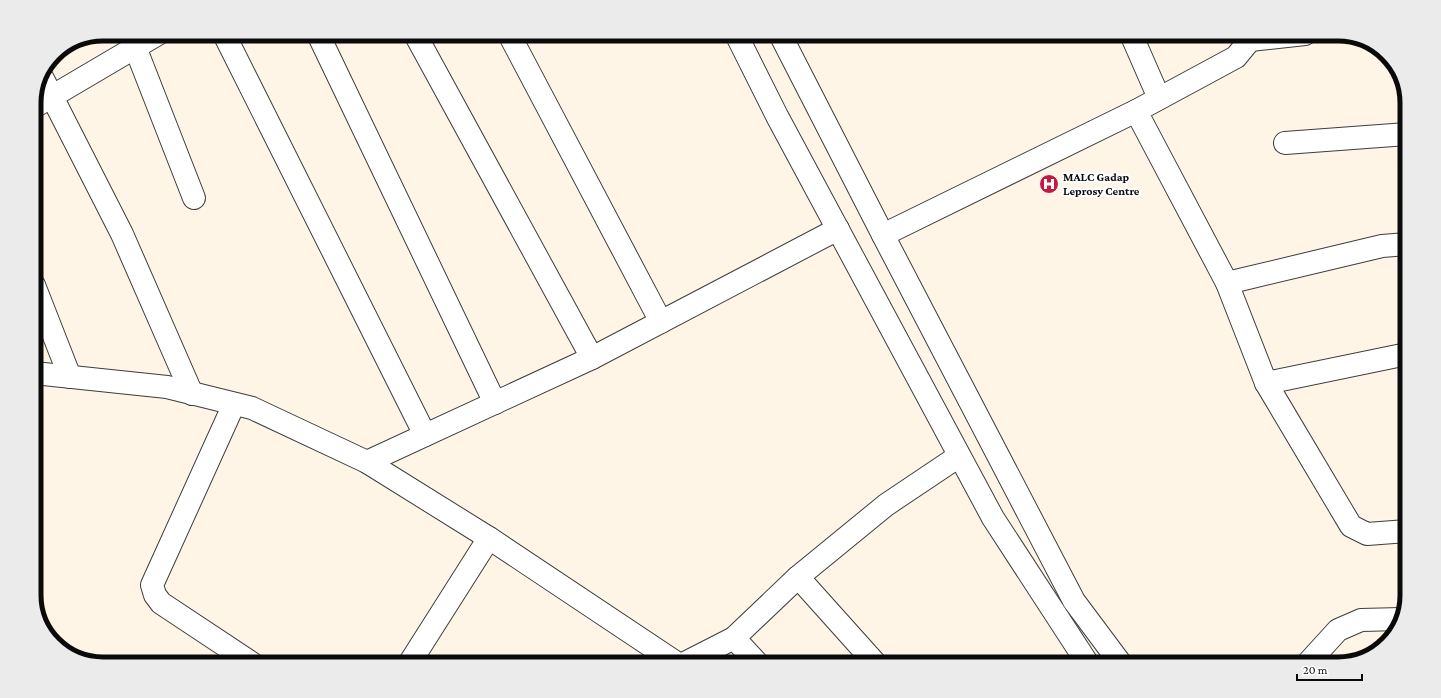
<svg xmlns="http://www.w3.org/2000/svg" width="1441" height="698" viewBox="0 0 1441 698" font-family="'Crimson Pro',serif">
	<rect width="100%" height="100%" fill="#fff5e7"/>
	<g fill="none" stroke-linecap="round" stroke-linejoin="round">
		<defs>
			<g id="minor">
				<polyline points="130,34 194,198"/>
				<polyline points="224,34 425,435"/>
				<polyline points="318,34 495,403"/>
				<polyline points="415,34 592,358"/>
				<polyline points="509,34 661,322"/>
				<polyline points="736,34 777,116 993,518 1088,664"/>
				<polyline points="780,34 883,235 1074,601 1121,664"/>
				<polyline points="1131,34 1159,98"/>
				<polyline points="1250,40 1305,34"/>
				<polyline points="43,79 122,234 192,394"/>
				<polyline points="34,107 158,34"/>
				<polyline points="1136,111 1236,57 1250,40 1248,34"/>
				<polyline points="1285,143 1407,134"/>
				<polyline points="883,235 1136,111 1227,283 1266,383 1351,526 1367,534 1407,531"/>
				<polyline points="1227,283 1382,246 1407,244"/>
				<polyline points="34,285 70,377"/>
				<polyline points="34,373 167,387 252,408 367,462 489,538 678,664"/>
				<polyline points="1266,383 1407,354"/>
				<polyline points="234,404 152,585 155,595 161,603 253,664"/>
				<polyline points="367,462 592,358 838,229"/>
				<polyline points="798,577 876,664"/>
				<polyline points="734,638 758,664"/>
				<polyline points="409,664 489,538"/>
				<polyline points="683,664 734,638 798,577 886,505 959,456"/>
				<polyline points="1307,664 1338,630 1361,620 1401,619"/>
			</g>
		</defs>
		<use href="#minor" stroke="#3d3d3d" stroke-width="24"/>
		<use href="#minor" stroke="#fff" stroke-width="22"/>
	</g>
	<defs>
		<symbol id="hospital-disc" viewBox="-11 -11 22 22"><circle r="9.5" fill="#c31943" stroke="#fff"/><path d="M-5-5h3v3.5h4V-5h3V5h-3V1.5h-4V5h-3Z" fill="#fff"/></symbol>
	</defs>
	<g fill-rule="evenodd">
		<use href="#hospital-disc" x="1038" y="173" width="22" height="22"/>
	</g>
	<g text-anchor="middle" dominant-baseline="central" stroke-width="4" stroke-linejoin="round" paint-order="stroke">
		<g font-size="12" font-weight="bold" fill="#0a0a0a" stroke="#fff" text-anchor="start">
			<text x="1063" y="177">MALC Gadap<tspan x="1063" dy="14">Leprosy Centre</tspan></text>
		</g>
	</g>
	<path d="M0 0H1441V698H0ZM103 41H1338A62 62 0 0 1 1400 103V595A62 62 0 0 1 1338 657H103A62 62 0 0 1 41 595V103A62 62 0 0 1 103 41Z" fill="#ebebeb" fill-rule="evenodd"/>
	<path fill="none" stroke="#0a0a0a" stroke-width="5" d="M103 41H1338A62 62 0 0 1 1400 103V595A62 62 0 0 1 1338 657H103A62 62 0 0 1 41 595V103A62 62 0 0 1 103 41Z"/>
	<path d="M1297 674v6h65v-6" fill="none" stroke="#0a0a0a" stroke-width="2"/>
	<text x="1303" y="674" font-size="12" fill="#0a0a0a" stroke="#ffffff" stroke-width="3" paint-order="stroke">20 m</text>
</svg>
